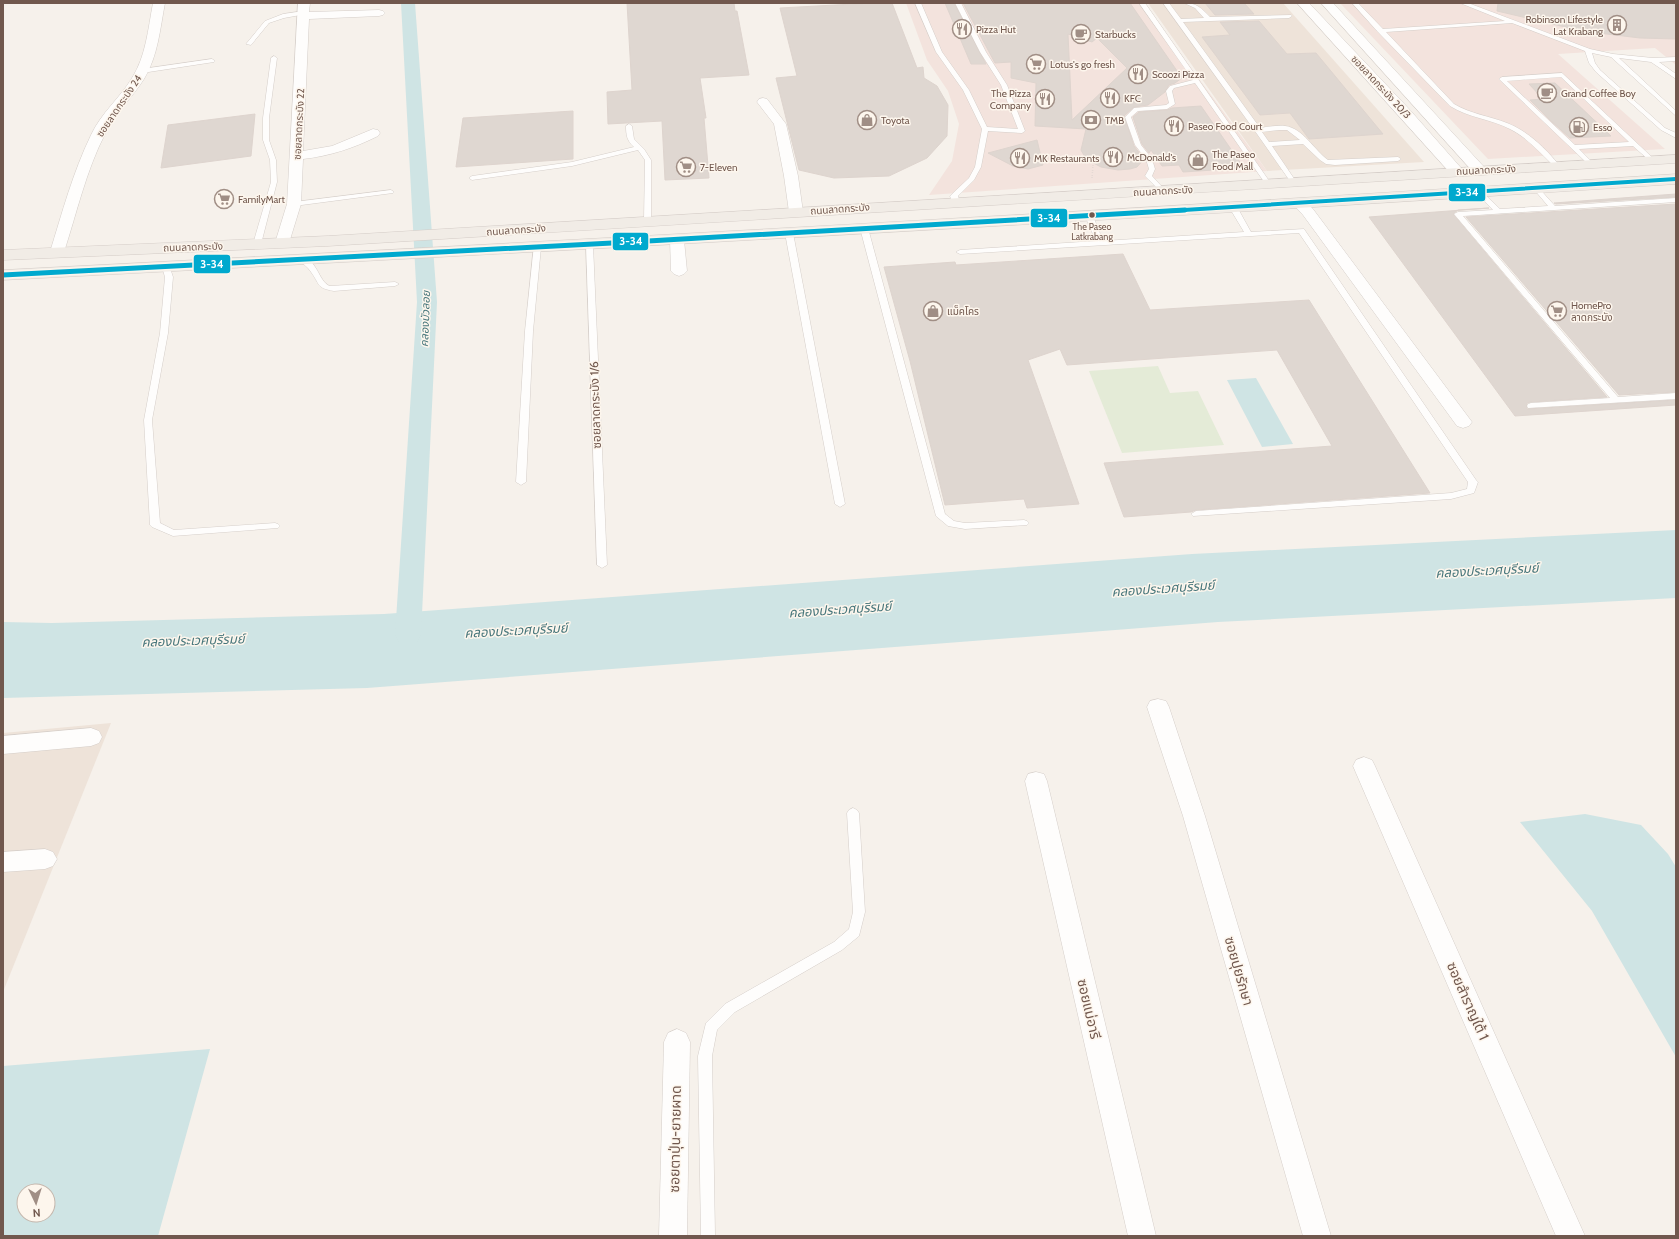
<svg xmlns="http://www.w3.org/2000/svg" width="1679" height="1239" viewBox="0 0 1679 1239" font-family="Cabin,'Noto Sans Thai',sans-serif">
	<rect width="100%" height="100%" fill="#f6f1eb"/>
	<g fill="#eee3d9">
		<polygon points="1148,3 1283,3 1424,162 1267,171"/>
		<polygon points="111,723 3,992 3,733"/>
	</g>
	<g fill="#f3e3dd">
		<polygon points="906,3 1143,3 1267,171 929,195 952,161 959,124 948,91 927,60"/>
		<polygon points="1340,3 1676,3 1676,65 1655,48 1558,54 1665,149 1488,159"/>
	</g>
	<polygon fill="#e4ebd7" points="1158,366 1170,393 1198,391 1224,445 1122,453 1089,371"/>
	<g fill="#cfe4e4" fill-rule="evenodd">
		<polygon points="1256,378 1293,444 1262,447 1227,380"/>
		<polygon points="1676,530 1676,598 1218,622 367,688 3,698 3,622 52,623 384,614 1192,554"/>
		<polygon points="1585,814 1641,825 1668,854 1676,867 1676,1057 1592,911 1520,822"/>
		<path d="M210,1049L158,1236H3V1066ZM24,1191H48V1215H24Z"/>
	</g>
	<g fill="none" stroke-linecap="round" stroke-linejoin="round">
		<polygon fill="#cfe4e4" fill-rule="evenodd" points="401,3 415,3 437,302 421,635 417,642 408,645 399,642 395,635 417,302"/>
	</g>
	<g fill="#dfd7d1" stroke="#ded4ce" fill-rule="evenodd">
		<polygon points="627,3 734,3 735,11 737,11 749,75 700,78 706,118 704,118 709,178 665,180 662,121 608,124 607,92 632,90"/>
		<polygon points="872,3 892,3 917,68 923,67 924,78 937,86 948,105 947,136 927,158 889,176 834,178 799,170 776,78 797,76 780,8"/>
		<polygon points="945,3 954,3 986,64 971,64"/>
		<path d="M963,3H1130L1182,78L1175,83L1169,85L1165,92L1148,105L1134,107L1124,116L1134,146L1144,159L1137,167L1130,169L1118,170L1101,167L1086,159L1081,150L1086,129L1035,126L1036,83L1011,78V62L995,63ZM1068,34L1092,42L1097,38L1127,68L1072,120Z"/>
		<polygon points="1205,3 1244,3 1254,14 1215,15"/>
		<polygon points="1498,3 1676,3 1676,39 1640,38 1582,31 1497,11"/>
		<polygon points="1259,21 1287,54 1316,53 1383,134 1309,139 1290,113 1260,115 1202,37 1230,35 1220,22"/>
		<polygon points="1555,83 1611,136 1570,138 1552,122 1530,100 1543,99 1529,84"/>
		<polygon points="1201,106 1244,168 1183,172 1179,165 1162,166 1151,150 1149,153 1142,144 1133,117 1139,112 1167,110 1172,108"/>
		<polygon points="573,111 573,159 456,167 463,118"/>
		<polygon points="255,114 251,156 161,168 168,125"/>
		<polygon points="1037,140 1043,165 1028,169 1013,166 988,153"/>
		<polygon points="1676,194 1676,197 1556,204 1554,203"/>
		<polygon points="1676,204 1676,392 1619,395 1466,217"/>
		<polygon points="1489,208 1458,210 1453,214 1607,397 1531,402 1527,403 1527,409 1676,400 1676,405 1515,416 1369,217"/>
		<polygon points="1123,254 1150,310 1309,300 1430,493 1196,510 1191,512 1124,517 1104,463 1332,446 1277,350 1067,365 1060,349 1028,360 1079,504 1027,508 1024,499 945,505 910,361 884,267 955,262 956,265"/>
	</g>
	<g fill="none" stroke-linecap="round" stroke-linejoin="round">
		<defs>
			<g id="lane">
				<polygon points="915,3 921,3 942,52 969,90 987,127 1018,129 1001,85 980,52 955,3 961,3 986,52 1007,85 1025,131 1022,133 988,131 981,167 974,180 958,196 960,202 956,204 952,202 950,196 969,178 975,167 982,129 963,90 936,52"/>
				<polygon points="1139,3 1145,3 1272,185 1271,186 1267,186 1195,83 1174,88 1172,91 1175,104 1167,109 1138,111 1131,117 1141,145 1152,159 1155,169 1152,176 1165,190 1165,192 1161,192 1145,176 1149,169 1146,159 1135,145 1125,117 1134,108 1166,105 1169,103 1166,91 1170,86 1193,80"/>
				<path d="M1163,3H1169L1181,19L1204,18L1195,8L1184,3C1197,3 1201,8 1210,17L1291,15L1292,16L1289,18L1183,22L1260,128C1268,127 1277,125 1285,126C1303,128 1314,150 1328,160L1398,157L1401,159L1398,161L1335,165L1326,164L1320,160L1303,144L1272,146L1297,183L1292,184L1255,131ZM1279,130H1287L1300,140L1269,142L1262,132Z"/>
				<path d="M1352,3H1358L1383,29L1505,21L1460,3H1468L1590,49L1613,54L1653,58L1676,57V61L1659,62L1676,74V79L1651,62L1619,58L1676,111V116L1611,57L1592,53L1595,63L1600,70L1665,128L1676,133V138L1661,130L1596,72L1589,63L1585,51L1512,23L1386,32L1454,104C1471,114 1489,116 1507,123C1528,131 1546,149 1560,166L1555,167C1541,154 1528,138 1510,129C1491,119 1469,118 1450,106L1378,32Z"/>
				<polygon points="304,11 307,13 306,14 284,18 269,23 251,45 246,44 265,21 283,14"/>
				<polygon points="274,56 277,58 269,118 269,140 276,160 277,182 261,244 257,246 253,244 271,182 270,160 263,140 263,118 271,58"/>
				<polygon points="212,59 215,61 214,62 142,73 139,71 142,69"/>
				<path d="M1562,73L1655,160V162H1651L1633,146L1579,149L1594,164L1589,165L1499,79L1502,77ZM1561,77L1629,142L1575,145L1507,81Z"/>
				<path d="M629,124L632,126L634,139L644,149L651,160V223H648L644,221L645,160L638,150L572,166L472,180L469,178L472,176L572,162L634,147C627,141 626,135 626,126Z"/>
				<polygon points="1535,185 1537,186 1555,206 1676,198 1676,202 1463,216 1618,397 1676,393 1676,399 1528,408 1527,406 1528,404 1531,403 1610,398 1454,214 1458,212 1493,210 1476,192 1476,190 1480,190 1500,209 1548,206 1532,187"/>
				<polygon points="391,190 394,192 393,193 294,206 290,204 294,202"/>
				<polygon points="1230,205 1236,205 1251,232 1304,229 1476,480 1478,482 1474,493 1451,499 1193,516 1191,514 1196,511 1451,493 1467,489 1468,482 1299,233 960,254 956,252 960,250 1096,241 1085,216 1089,214 1093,216 1103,241 1244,232 1229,207"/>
				<polygon points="861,226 867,226 868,228 945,514 954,521 965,523 1024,520 1027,521 1029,523 1027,525 965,529 948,526 936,516 860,228"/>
				<polygon points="786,231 789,231 793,233 845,504 840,507 835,504 785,233"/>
				<polygon points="586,243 592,243 593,245 607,565 602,568 597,565"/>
				<polygon points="534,245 537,245 541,247 533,331 526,482 521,485 516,482 525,331"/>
				<path d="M300,258C317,256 318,282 330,286L395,282L399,284L395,286L334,291C316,288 320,284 311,272C308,267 303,264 299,260Z"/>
				<polygon points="163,265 169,265 173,277 168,333 152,420 160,523 174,530 275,523 278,524 280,526 278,528 173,536 152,527 150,525 144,420 160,333 165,277 162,267"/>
				<polygon points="853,808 857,810 859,813 865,912 859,936 842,950 735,1012 717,1030 712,1056 715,1236 701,1236 698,1056 705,1027 706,1023 725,1004 834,942 849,929 853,912 847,813 849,810"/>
			</g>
			<g id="street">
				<path d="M153,3H165C160,29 158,56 144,79C132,98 115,113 105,134C86,171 77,212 64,252L62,255L57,256L52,255L50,252C62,213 73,172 91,135C101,113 120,98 132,78C146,56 148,29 153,3Z"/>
				<path d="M298,3H310L309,12L379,10L383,11L385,13L383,15L379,16L309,19L303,151L332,146L373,129L378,130L380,133L378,136C354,148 330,156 303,159L301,204L289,243L287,246L282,247L277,246L275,243L287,204Z"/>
				<polygon points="1297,3 1309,3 1410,110 1462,169 1464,172 1462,175 1457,176 1452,175"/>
				<polygon points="1321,3 1333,3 1485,168 1487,171 1485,174 1475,174"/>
				<polygon points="763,98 767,99 786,124 798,176 803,212 801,215 796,216 791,215 789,212 784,176 774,124 757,102 759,99"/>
				<polygon points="1300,200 1305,201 1313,209 1469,418 1472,422 1469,426 1463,428 1457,426 1303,215 1293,204 1295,201"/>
				<polygon points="677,236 682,237 684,240 687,271 684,274 679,276 674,274 671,271 670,240 672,237"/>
				<polygon points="1158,699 1166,701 1169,707 1205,816 1331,1236 1303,1236 1183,816 1147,707 1150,701"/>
				<polygon points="91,728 99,731 102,737 99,743 91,746 3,754 3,736"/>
				<polygon points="1364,757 1372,760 1375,766 1585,1236 1556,1236 1353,766 1356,760"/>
				<polygon points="1036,772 1044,774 1047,781 1156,1236 1128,1236 1025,781 1028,774"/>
				<polygon points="45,849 53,852 57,859 53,866 45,869 3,872 3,852"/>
				<polygon points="677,1029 686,1033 690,1042 687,1236 659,1236 664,1042 668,1033"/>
			</g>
			<g id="primary">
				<polygon points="1676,155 1676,163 328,246 3,260 3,250 328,236"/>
				<path d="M1676,174V184C1119,221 561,251 3,280V270C561,241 1119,211 1676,174Z"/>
			</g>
		</defs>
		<use href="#lane" stroke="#d5cec9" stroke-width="1"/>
		<use href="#street" stroke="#d5cec9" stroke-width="1"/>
		<use href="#primary" stroke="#d4ccc7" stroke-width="1"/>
		<polyline stroke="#d7d0cb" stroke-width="1.5" stroke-dasharray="0.5 2" stroke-linecap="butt" points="1092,178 1093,165"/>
		<use href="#lane" fill="#fefdfc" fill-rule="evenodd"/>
		<use href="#street" fill="#fefdfc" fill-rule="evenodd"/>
		<use href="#primary" fill="#f1ece6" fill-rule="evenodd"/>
		<defs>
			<polyline id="bus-1-far1" points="1168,211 1676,179"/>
			<polyline id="bus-1" points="3,275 631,242 1185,210"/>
		</defs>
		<use href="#bus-1-far1" stroke="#fdf6ed" stroke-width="6"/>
		<use href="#bus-1" stroke="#fdf6ed" stroke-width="8"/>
		<use href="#bus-1-far1" stroke="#00a9ce" stroke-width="4"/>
		<use href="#bus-1" stroke="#00a9ce" stroke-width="5"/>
	</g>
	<defs>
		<symbol id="building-ring" viewBox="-11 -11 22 22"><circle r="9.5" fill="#fdf6ed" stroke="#a08e85" stroke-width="1.5"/><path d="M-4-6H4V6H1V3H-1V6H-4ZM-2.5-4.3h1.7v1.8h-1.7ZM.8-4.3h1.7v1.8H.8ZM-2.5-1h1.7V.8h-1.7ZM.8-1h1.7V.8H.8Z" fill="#a08e85"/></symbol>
		<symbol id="restaurant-ring" viewBox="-11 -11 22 22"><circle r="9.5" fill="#fdf6ed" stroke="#a08e85" stroke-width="1.5"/><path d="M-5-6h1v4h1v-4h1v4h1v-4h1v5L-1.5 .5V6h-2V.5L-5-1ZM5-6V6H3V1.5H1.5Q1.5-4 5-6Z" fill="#a08e85"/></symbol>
		<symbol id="cafe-ring" viewBox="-11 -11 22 22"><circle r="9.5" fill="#fdf6ed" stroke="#a08e85" stroke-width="1.5"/><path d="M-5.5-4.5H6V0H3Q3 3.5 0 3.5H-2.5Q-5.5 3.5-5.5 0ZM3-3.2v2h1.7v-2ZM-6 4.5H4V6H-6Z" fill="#a08e85"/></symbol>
		<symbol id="supermarket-ring" viewBox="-11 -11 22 22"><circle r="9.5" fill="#fdf6ed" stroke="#a08e85" stroke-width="1.5"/><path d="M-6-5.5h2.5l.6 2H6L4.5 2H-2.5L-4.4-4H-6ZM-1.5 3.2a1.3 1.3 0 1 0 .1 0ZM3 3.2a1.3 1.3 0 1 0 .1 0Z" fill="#a08e85"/></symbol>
		<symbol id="shop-ring" viewBox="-11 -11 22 22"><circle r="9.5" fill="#fdf6ed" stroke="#a08e85" stroke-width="1.5"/><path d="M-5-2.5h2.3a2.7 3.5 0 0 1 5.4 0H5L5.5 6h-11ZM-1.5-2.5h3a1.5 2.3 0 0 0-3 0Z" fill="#a08e85"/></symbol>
		<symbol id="bank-ring" viewBox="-11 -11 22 22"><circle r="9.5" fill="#fdf6ed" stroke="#a08e85" stroke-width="1.5"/><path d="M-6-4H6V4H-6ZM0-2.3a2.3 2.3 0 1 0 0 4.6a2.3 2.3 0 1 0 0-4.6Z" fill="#a08e85"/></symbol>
		<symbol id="fuel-ring" viewBox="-11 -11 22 22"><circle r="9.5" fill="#fdf6ed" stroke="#a08e85" stroke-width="1.5"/><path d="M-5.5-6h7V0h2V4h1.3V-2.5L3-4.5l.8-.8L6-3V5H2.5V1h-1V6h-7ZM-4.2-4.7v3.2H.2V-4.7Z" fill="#a08e85"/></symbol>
	</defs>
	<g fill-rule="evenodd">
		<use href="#building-ring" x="1606" y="14" width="22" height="22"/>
		<use href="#restaurant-ring" x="951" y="18" width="22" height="22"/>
		<use href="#cafe-ring" x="1070" y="23" width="22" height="22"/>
		<use href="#supermarket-ring" x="1025" y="53" width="22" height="22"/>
		<use href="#restaurant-ring" x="1127" y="63" width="22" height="22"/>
		<use href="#cafe-ring" x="1536" y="82" width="22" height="22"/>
		<use href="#restaurant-ring" x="1099" y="87" width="22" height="22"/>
		<use href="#restaurant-ring" x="1034" y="88" width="22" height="22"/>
		<use href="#shop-ring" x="856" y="109" width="22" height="22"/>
		<use href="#bank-ring" x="1080" y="109" width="22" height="22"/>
		<use href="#restaurant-ring" x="1163" y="115" width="22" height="22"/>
		<use href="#fuel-ring" x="1568" y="116" width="22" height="22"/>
		<use href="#restaurant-ring" x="1102" y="146" width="22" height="22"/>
		<use href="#restaurant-ring" x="1009" y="147" width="22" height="22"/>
		<use href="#shop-ring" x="1187" y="149" width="22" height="22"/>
		<use href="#supermarket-ring" x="675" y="156" width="22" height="22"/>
		<use href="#supermarket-ring" x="213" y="188" width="22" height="22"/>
		<use href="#shop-ring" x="922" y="300" width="22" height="22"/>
		<use href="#supermarket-ring" x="1546" y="300" width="22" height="22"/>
	</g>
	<circle fill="#71584e" stroke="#fdf6ed" stroke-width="1.5" cx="1092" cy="215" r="3.5"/>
	<g text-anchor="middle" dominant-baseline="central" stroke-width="3" stroke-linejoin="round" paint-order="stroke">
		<g font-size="9" fill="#71584e" stroke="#fdf6ed">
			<text x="1092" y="226">The Paseo<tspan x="1092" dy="10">Latkrabang</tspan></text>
		</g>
		<g font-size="10" fill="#71584e" stroke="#fdf6ed" text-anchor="start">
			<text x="1603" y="19" text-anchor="end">Robinson Lifestyle<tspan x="1603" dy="12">Lat Krabang</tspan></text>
			<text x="976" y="29">Pizza Hut</text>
			<text x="1095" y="34">Starbucks</text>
			<text x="1050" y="64">Lotus's go fresh</text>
			<text x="1152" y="74">Scoozi Pizza</text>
			<text x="1031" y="93" text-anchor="end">The Pizza<tspan x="1031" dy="12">Company</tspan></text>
			<text x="1561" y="93">Grand Coffee Boy</text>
			<text x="1124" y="98">KFC</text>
			<text x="881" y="120">Toyota</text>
			<text x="1105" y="120">TMB</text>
			<text x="1188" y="126">Paseo Food Court</text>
			<text x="1593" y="127">Esso</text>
			<text x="1212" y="154">The Paseo<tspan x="1212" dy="12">Food Mall</tspan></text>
			<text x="1127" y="157">McDonald's</text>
			<text x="1034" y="158">MK Restaurants</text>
			<text x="700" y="167">7-Eleven</text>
			<text x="238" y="199">FamilyMart</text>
			<text x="1571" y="305">HomePro<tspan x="1571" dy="12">ลาดกระบัง</tspan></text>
			<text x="947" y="311">แม็คโคร</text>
		</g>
		<g font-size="10" fill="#71584e" stroke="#fdf6ed">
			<text transform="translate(1381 87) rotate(47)">ซอยลาดกระบัง 20/3</text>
			<text transform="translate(119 106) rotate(-56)">ซอยลาดกระบัง 24</text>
			<text transform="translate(299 124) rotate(-87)">ซอยลาดกระบัง 22</text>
			<text transform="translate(1486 170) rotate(-3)">ถนนลาดกระบัง</text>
			<text transform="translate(1163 191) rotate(-3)">ถนนลาดกระบัง</text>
			<text transform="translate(840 209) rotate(-4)">ถนนลาดกระบัง</text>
			<text transform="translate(516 230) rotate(-4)">ถนนลาดกระบัง</text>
			<text transform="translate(193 247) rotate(-2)">ถนนลาดกระบัง</text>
		</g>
		<g font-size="11" font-style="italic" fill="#47767b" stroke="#fdf6ed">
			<text transform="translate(425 319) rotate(-88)">คลองบัวลอย</text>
		</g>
		<g font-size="12" fill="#71584e" stroke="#fdf6ed">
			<text transform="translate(595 405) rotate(-92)">ซอยลาดกระบัง 1/6</text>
		</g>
		<g font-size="13" font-style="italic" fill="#47767b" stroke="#fdf6ed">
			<text transform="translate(1487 570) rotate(-3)">คลองประเวศบุรีรมย์</text>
			<text transform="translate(1163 588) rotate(-4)">คลองประเวศบุรีรมย์</text>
			<text transform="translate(840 609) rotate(-4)">คลองประเวศบุรีรมย์</text>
			<text transform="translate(516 630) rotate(-3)">คลองประเวศบุรีรมย์</text>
			<text transform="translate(193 640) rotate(-2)">คลองประเวศบุรีรมย์</text>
		</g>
		<g font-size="14" fill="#71584e" stroke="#fdf6ed">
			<text transform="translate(1239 971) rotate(74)">ซอยปุยรักษา</text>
			<text transform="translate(1468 1001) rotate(66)">ซอยสำราญใต้ 1</text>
			<text transform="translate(1089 1009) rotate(77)">ซอยแม่อารี</text>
			<text transform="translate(675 1139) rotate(-89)">ซอยตาปุ่น-ยายผาด</text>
		</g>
	</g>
	<g stroke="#fdf6ed" stroke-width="1.5">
		<rect x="1448" y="183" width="38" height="19" rx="4" fill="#00a9ce"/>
		<rect x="1030" y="208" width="38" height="20" rx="4" fill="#00a9ce"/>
		<rect x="612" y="232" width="37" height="19" rx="4" fill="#00a9ce"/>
		<rect x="193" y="254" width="38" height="20" rx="4" fill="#00a9ce"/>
	</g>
	<g font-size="11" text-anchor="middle" font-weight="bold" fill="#fff">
		<text x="1467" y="196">3-34</text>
		<text x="1049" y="222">3-34</text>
		<text x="631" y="245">3-34</text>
		<text x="212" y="268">3-34</text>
	</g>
	<rect width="1679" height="1239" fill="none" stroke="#71584e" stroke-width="8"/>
	<g transform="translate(36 1203) rotate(176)"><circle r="19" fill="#fdf6ed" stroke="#c5b7ad"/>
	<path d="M0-3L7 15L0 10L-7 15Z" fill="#a08e85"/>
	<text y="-6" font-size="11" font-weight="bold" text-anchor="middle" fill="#71584e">N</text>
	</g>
</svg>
